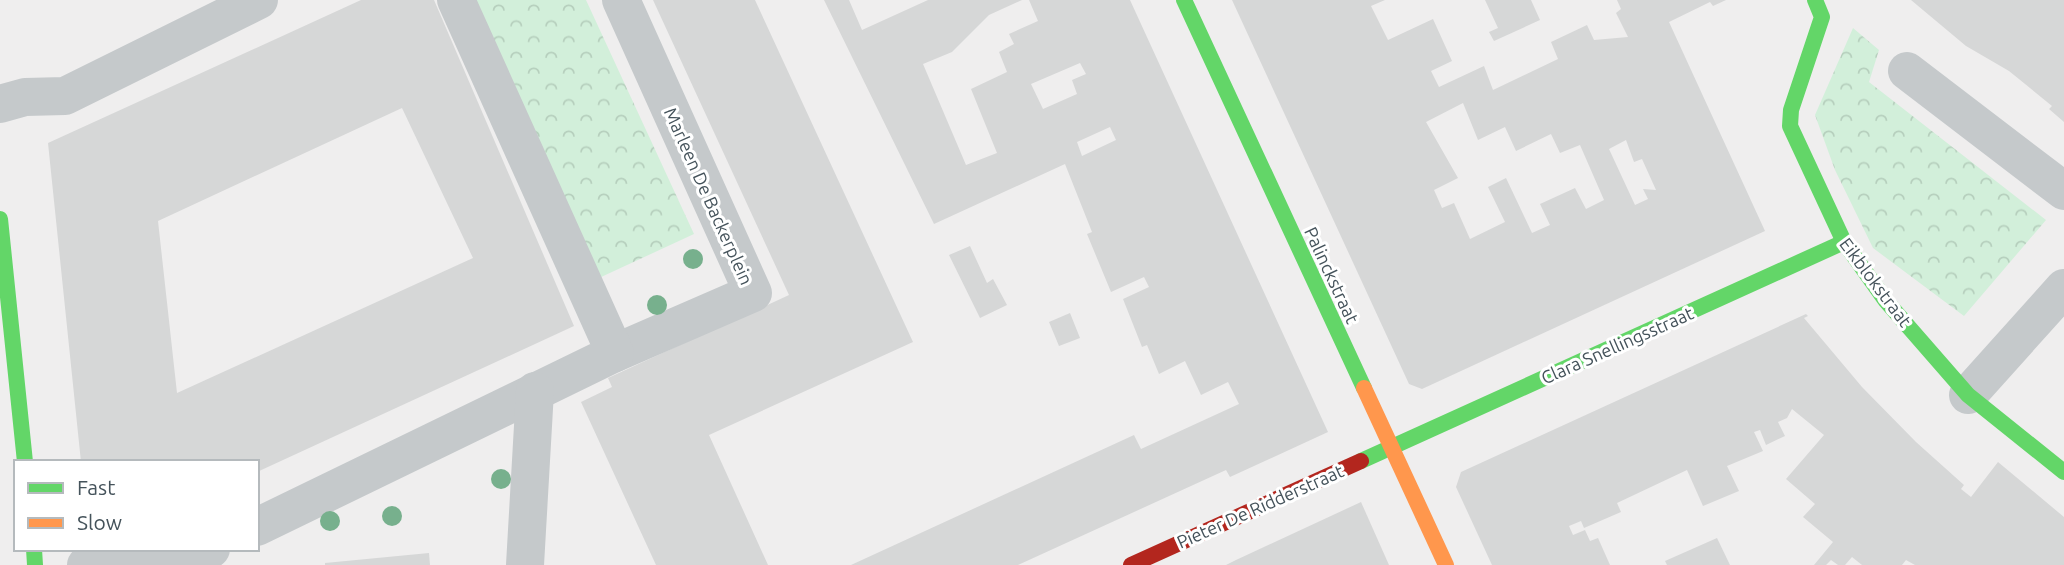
<svg xmlns="http://www.w3.org/2000/svg" width="2064" height="565" viewBox="0 0 2064 565" font-family="Ubuntu,sans-serif">
	<defs>
		<pattern id="park-crowns" width="20" height="18" patternUnits="userSpaceOnUse" patternTransform="scale(1.75)"><rect width="20" height="18" fill="#d2efda"/><path d="M2 6a3 3 0 1 1 6 0M12 15a3 3 0 1 1 6 0" fill="none" stroke="#b6cfbd"/></pattern>
	</defs>
	<rect width="100%" height="100%" fill="#efeeee"/>
	<g fill="url(#park-crowns)">
		<polygon points="472,0 586,0 694,234 599,278"/>
		<polygon points="1853,28 1879,50 1869,82 2046,220 1964,316 1873,248 1835,170 1815,115"/>
	</g>
	<g fill="#d6d7d7" fill-rule="evenodd">
		<path d="M361,0H434L574,326L257,472V462H81L48,143ZM402,108L473,258L177,393L158,221Z"/>
		<polygon points="653,0 755,0 913,342 709,435 768,565 656,565 581,402 612,387 608,378 789,295"/>
		<path d="M824,0H849L862,30L928,0H1022L989,15L952,52L923,64L966,165L997,153L971,89L1007,72L999,52L1014,44L1009,34L1038,21L1029,0H1130L1328,432L1230,477L1226,470L1018,565H851L1134,435L1141,449L1239,404L1228,382L1201,395L1185,361L1159,374L1147,345L1142,347L1123,299L1149,287L1144,277L1111,292L1087,234L1092,232L1065,164L934,224ZM1080,63L1086,74L1072,80L1077,94L1043,109L1031,84ZM1110,127L1116,140L1082,156L1077,142Z"/>
		<path d="M1232,0H1385L1371,6L1388,40L1433,19L1452,61L1431,71L1439,87L1484,66L1493,90L1558,59L1551,42L1587,25L1594,40L1628,37L1616,13L1621,9L1617,0H1726L1713,6L1710,2L1669,22L1765,231L1422,389L1409,384ZM1463,103L1478,140L1505,127L1516,151L1551,134L1560,153L1580,145L1604,200L1586,209L1575,188L1540,204L1550,225L1532,233L1506,178L1488,187L1505,222L1470,239L1454,203L1442,208L1434,190L1458,178L1426,122ZM1626,140L1634,162L1642,159L1656,190L1643,189L1648,199L1635,205L1609,149Z"/>
		<polygon points="1485,0 1531,0 1540,20 1494,41 1489,32 1498,28"/>
		<polygon points="1911,0 2064,0 2064,122 2049,109 2052,106 2009,71 1966,46"/>
		<polygon points="970,246 987,283 993,279 1007,305 980,318 949,255"/>
		<polygon points="1070,313 1080,338 1059,346 1049,322"/>
		<polygon points="1806,314 1808,316 1804,318 1862,387 1916,442 1964,485 1961,489 1971,497 1998,462 2064,517 2064,565 1915,565 1906,560 1902,565 1862,565 1852,557 1845,565 1838,565 1831,560 1826,565 1814,565 1833,542 1803,517 1815,504 1786,479 1824,435 1792,409 1787,418 1778,422 1785,436 1766,445 1760,430 1754,432 1763,451 1727,466 1739,491 1703,506 1687,470 1617,503 1621,512 1584,528 1581,521 1569,526 1573,535 1585,530 1590,541 1598,538 1610,565 1492,565 1456,487 1461,472"/>
		<polygon points="1361,502 1389,565 1226,565 1236,560"/>
		<polygon points="1717,538 1730,565 1667,565 1665,561"/>
		<polygon points="429,553 430,565 325,565 325,563"/>
	</g>
	<g fill="none" stroke-linecap="round" stroke-linejoin="round">
		<g stroke="#c5c9cb" stroke-width="38">
			<polyline points="1907,71 2064,191"/>
			<polyline points="0,104 25,97 65,96 259,0"/>
			<polyline points="615,353 753,293 621,0"/>
			<polyline points="1968,395 2064,288"/>
			<polyline points="257,527 615,353 456,0"/>
			<polyline points="86,565 211,549"/>
			<polyline points="525,565 535,391"/>
		</g>
		<g stroke="#63d668" stroke-width="16">
			<polyline points="1184,0 1364,388"/>
			<polyline points="1815,0 1822,17 1791,110 1790,126 1844,242 1886,301 1968,395 2064,472"/>
			<polyline points="0,219 25,462"/>
			<polyline points="1361,461 1844,242"/>
			<polyline points="34,549 35,565"/>
		</g>
		<polyline stroke="#ff974d" stroke-width="16" points="1364,388 1446,565"/>
		<polyline stroke="#b3261e" stroke-width="16" points="1131,565 1361,461"/>
	</g>
	<g fill="#77b08d">
		<circle cx="693" cy="259" r="10"/>
		<circle cx="657" cy="305" r="10"/>
		<circle cx="501" cy="479" r="10"/>
		<circle cx="392" cy="516" r="10"/>
		<circle cx="330" cy="521" r="10"/>
	</g>
	<g text-anchor="middle" dominant-baseline="central" stroke-width="6" stroke-linejoin="round" paint-order="stroke">
		<g font-size="18" fill="#45535b" stroke="#fff">
			<text transform="translate(709 196) rotate(66)">Marleen De Backerplein</text>
			<text transform="translate(1332 275) rotate(65)">Palinckstraat</text>
			<text transform="translate(1876 282) rotate(53)">Eikblokstraat</text>
			<text transform="translate(1617 345) rotate(-24)">Clara Snellingsstraat</text>
			<text transform="translate(1260 506) rotate(-24)">Pieter De Ridderstraat</text>
		</g>
	</g>
	<rect x="14" y="460" width="245" height="91" fill="#ffffff" stroke="#b5babd" stroke-width="2"/>
	<rect x="28" y="483" width="35" height="10" fill="#63d668" stroke="#b5babd" stroke-width="2"/>
	<text x="77" y="495" font-size="21" fill="#45535b">Fast</text>
	<rect x="28" y="518" width="35" height="10" fill="#ff974d" stroke="#b5babd" stroke-width="2"/>
	<text x="77" y="530" font-size="21" fill="#45535b">Slow</text>
</svg>
